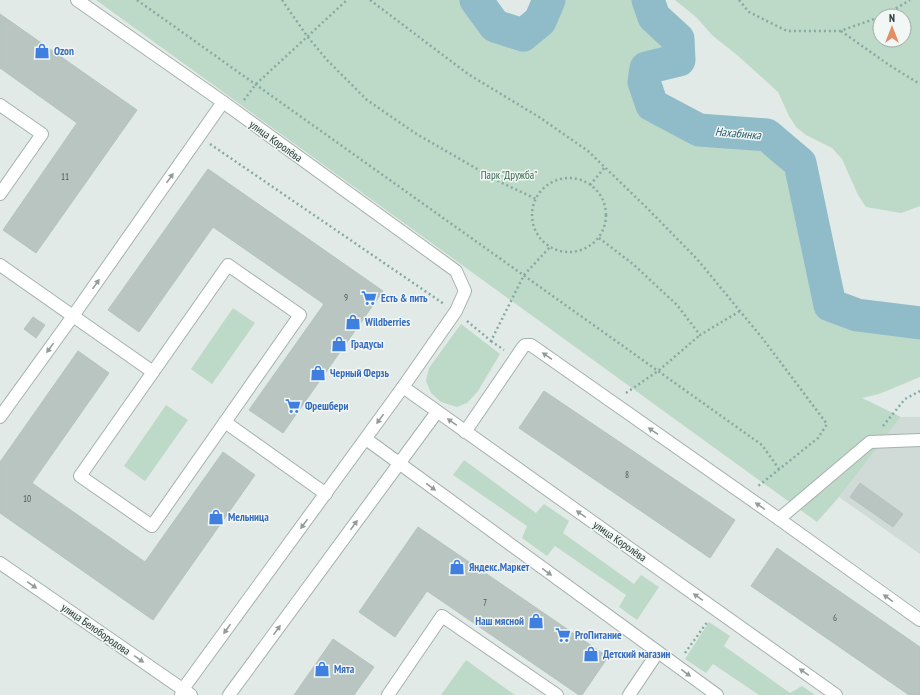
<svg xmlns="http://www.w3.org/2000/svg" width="920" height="695" viewBox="0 0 920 695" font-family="'PT Sans Narrow',sans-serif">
	<rect width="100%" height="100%" fill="#e2eae7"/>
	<polygon fill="#d0dad6" points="901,417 920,417 920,554 839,497"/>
	<g fill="#bdd9c7" fill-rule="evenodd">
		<path d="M96,0H471L525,40L545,32L555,14L560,0H640V15L659,28L669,48L652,60L639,76L638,97L652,113L691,135H711L754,146L774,156L786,173L797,192L807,234L823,279L824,300C829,305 834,312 840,315C863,328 895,320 920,318V377L879,394L862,398L901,417L839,497L817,522Z"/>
		<path d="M675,0H920V206L901,213L866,207L858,195L842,159L832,148L806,135L796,127L789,116L778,92L736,54L713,36L696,17ZM880,16H904V40H880Z"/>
		<polygon points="233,308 255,323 212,384 191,369"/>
		<polygon points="461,324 500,354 478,391 467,403 457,407 441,402 431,393 426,381 429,368"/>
		<polygon points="166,405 188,420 145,481 124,466"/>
		<polygon points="464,460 536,513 544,504 569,521 563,533 634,584 641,575 659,587 637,620 619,607 626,595 555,546 547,556 522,538 527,526 453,475"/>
		<polygon points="709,622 730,636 724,646 790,693 802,686 815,695 759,695 713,664 706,673 685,659"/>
		<polygon points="466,660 515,695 441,695"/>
	</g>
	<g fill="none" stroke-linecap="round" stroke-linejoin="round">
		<g stroke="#90bcc9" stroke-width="33">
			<polyline points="476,0 495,26 523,35 540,21 549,0"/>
			<polyline points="648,0 654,17 678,39 679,60 646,68 644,82 652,105 699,130 767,135 800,163 830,305 857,315 920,323"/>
		</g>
	</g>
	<g fill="#b8c5c0" stroke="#b5c3be">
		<polygon points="0,14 137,110 36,253 3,230 77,123 0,68"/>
		<polygon points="208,169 383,291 283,433 249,410 324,304 213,227 139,332 108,310"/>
		<polygon points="33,317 45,325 36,338 24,329"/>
		<polygon points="78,351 109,373 32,483 145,562 223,452 255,475 153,620 0,513 0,462"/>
		<polygon points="544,391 735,520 710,558 519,428"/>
		<polygon points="860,483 903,514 893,527 850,497"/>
		<polygon points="418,527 608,657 582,695 579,695 427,591 395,637 359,612"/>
		<polygon points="777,548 920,647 920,695 909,695 751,586"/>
		<polygon points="333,639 374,667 354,695 294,695"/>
	</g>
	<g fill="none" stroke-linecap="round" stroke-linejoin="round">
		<defs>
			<g id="minor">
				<polyline points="77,0 223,102 456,271 465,291 456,311 403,387 183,689 181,695"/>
				<polyline points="0,105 42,134 0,194"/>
				<polyline points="0,265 153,372 228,265 300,315 225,422 326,494"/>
				<polyline points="153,372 80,476 152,526 225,422"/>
				<polyline points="403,387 836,695"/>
				<polyline points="0,417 73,316 223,102"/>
				<polyline points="465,432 523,347 525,345 531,345 779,519 920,620"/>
				<polyline points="366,439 717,695"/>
				<polyline points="779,519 870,442 920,440"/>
				<polyline points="0,563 191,695"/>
				<polyline points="229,695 437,412"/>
				<polyline points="388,695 442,616 557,695"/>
				<polyline points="629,695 658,652"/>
			</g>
		</defs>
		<use href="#minor" stroke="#a5b1ae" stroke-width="14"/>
		<g stroke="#86aaa2" stroke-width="2.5" stroke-dasharray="2 3" stroke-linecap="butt">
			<polyline points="137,0 762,445 779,469"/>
			<polyline points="282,0 307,36 327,60 367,100 415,133 496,180 536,199"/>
			<polyline points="370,0 468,74 539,117 588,151 647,208 697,259 763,339 827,424 818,438 757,487"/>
			<polyline points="739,0 749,12 787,31 840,31 880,17"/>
			<polyline points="883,16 910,0"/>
			<polyline points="841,31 889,65 920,84"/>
			<polyline points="244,100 256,84 347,0"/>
			<polyline points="210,144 444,304"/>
			<circle cx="569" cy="215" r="37"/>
			<polyline points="590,185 605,167"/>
			<polyline points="599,238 633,264 677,305 700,335 740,311"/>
			<polyline points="467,321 491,341 524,275 550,247"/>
			<polyline points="491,341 504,350"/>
			<polyline points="626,393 658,371 700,335"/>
			<polyline points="883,426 905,399 920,391"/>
			<polyline points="685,653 708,621"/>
		</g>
		<use href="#minor" stroke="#fff" stroke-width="12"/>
	</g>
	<defs><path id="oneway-solid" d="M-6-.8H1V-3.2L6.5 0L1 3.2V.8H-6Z"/></defs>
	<g fill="#929c9a">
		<use href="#oneway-solid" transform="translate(170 178) rotate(-55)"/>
		<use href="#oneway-solid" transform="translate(96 284) rotate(-55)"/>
		<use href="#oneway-solid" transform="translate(50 348) rotate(126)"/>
		<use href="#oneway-solid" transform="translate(547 356) rotate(-145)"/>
		<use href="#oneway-solid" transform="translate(380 419) rotate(126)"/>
		<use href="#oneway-solid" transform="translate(452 422) rotate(-145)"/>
		<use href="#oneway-solid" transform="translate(653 431) rotate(-145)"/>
		<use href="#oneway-solid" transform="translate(431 487) rotate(36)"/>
		<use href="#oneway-solid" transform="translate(760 506) rotate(-145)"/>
		<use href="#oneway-solid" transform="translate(581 514) rotate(-145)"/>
		<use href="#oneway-solid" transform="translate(304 524) rotate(126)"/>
		<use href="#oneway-solid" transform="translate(354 525) rotate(-54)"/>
		<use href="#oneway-solid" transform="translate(547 572) rotate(36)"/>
		<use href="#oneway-solid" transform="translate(32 585) rotate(35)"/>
		<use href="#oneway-solid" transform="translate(698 597) rotate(-145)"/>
		<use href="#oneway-solid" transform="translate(888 598) rotate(-144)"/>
		<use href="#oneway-solid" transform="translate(227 629) rotate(126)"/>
		<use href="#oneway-solid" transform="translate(277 630) rotate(-54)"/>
		<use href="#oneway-solid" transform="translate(139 659) rotate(35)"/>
		<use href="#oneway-solid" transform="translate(804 672) rotate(-145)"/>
		<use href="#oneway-solid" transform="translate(686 673) rotate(36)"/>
	</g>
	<defs>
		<symbol id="shop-bare" viewBox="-9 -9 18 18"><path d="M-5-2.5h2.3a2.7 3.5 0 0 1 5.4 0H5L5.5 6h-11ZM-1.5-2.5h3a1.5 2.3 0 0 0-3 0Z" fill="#3f7fe0" stroke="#f2f7f5" stroke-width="2.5" paint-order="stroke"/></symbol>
		<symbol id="supermarket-bare" viewBox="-9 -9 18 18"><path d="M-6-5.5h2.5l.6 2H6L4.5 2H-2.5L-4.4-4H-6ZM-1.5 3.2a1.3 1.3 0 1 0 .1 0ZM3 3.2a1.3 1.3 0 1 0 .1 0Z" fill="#3f7fe0" stroke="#f2f7f5" stroke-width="2.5" paint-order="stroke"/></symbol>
	</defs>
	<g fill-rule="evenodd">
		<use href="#shop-bare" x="31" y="40" width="22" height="22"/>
		<use href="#supermarket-bare" x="358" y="287" width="22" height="22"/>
		<use href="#shop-bare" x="342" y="311" width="22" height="22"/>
		<use href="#shop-bare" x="328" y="333" width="22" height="22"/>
		<use href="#shop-bare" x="307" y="362" width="22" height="22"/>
		<use href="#supermarket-bare" x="282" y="395" width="22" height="22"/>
		<use href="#shop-bare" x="205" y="506" width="22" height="22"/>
		<use href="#shop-bare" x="446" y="556" width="22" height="22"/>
		<use href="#shop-bare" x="525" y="610" width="22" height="22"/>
		<use href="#supermarket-bare" x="552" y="624" width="22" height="22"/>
		<use href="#shop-bare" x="580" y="643" width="22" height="22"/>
		<use href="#shop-bare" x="311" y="658" width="22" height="22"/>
	</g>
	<g text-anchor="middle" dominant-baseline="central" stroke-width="3" stroke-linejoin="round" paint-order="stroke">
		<g font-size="9" fill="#495c58">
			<text x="65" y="176">11</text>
			<text x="346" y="297">9</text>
			<text x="627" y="474">8</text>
			<text x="27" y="498">10</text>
			<text x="485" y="602">7</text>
			<text x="835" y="617">6</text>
		</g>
		<g font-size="11" font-weight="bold" fill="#366cbe" stroke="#f2f7f5" text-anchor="start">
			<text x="54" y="51">Ozon</text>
			<text x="381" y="298">Есть &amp; пить</text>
			<text x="365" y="322">Wildberries</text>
			<text x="351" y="344">Градусы</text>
			<text x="330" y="373">Черный Ферзь</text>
			<text x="305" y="406">Фрешбери</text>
			<text x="228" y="517">Мельница</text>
			<text x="469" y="567">Яндекс.Маркет</text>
			<text x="524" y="621" text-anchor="end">Наш мясной</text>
			<text x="575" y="635">ProПитание</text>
			<text x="603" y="654">Детский магазин</text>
			<text x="334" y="669">Мята</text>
		</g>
		<g font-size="11" fill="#243935" stroke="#f2f7f5">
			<text transform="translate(276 141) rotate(36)">улица Королёва</text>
			<text transform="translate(620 541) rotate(35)">улица Королёва</text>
			<text transform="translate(96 629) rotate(35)">улица Белобородова</text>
		</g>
		<g font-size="11" fill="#336c4d" stroke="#f2f7f5">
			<text x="509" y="175">Парк "Дружба"</text>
		</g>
		<g font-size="12" font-style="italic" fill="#255d6e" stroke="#f2f7f5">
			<text transform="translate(738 133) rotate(5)">Нахабинка</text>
		</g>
	</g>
	<g transform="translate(892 28)"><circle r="19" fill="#f2f7f5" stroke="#a0aba8"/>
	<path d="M0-3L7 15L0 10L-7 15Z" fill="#e28f68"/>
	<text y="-6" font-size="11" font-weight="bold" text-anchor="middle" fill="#243935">N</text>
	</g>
</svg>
